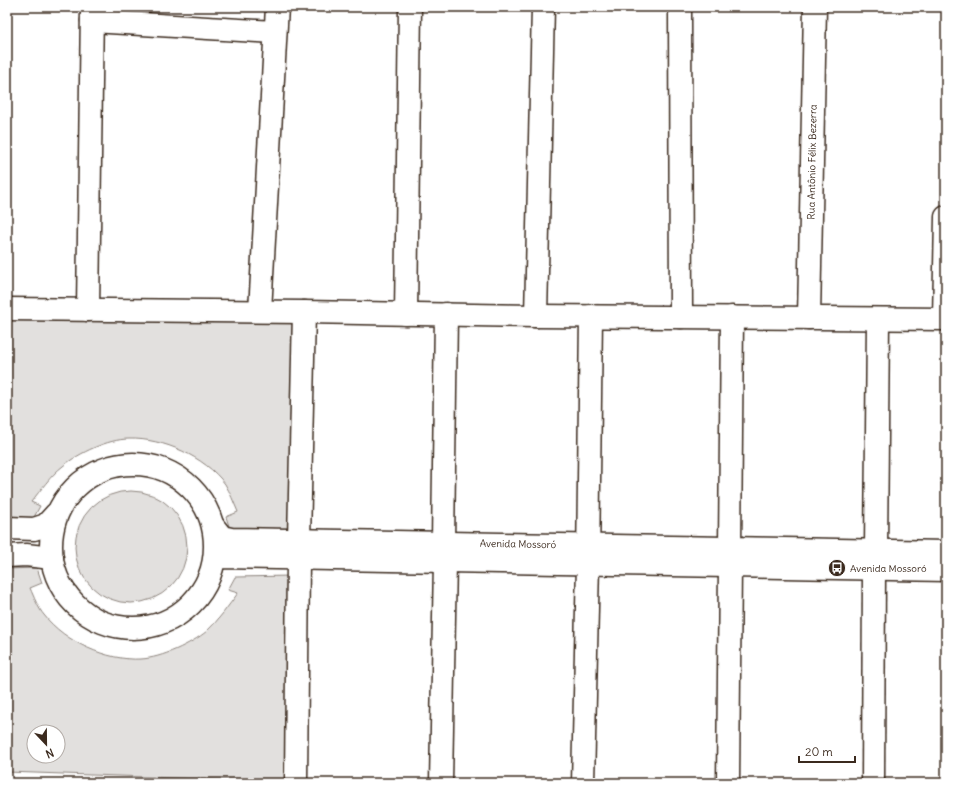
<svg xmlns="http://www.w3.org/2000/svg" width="953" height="790" viewBox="0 0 953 790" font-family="Delius,sans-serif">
	<rect width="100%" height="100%" fill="#fff"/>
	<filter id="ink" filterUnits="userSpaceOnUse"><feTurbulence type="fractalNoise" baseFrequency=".025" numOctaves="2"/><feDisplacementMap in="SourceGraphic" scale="8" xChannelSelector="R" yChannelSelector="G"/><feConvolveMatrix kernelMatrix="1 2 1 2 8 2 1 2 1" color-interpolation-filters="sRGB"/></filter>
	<g filter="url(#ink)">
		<g fill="#e2e0de" stroke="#8e857e" fill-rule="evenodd">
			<path d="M7,317L296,323L288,531L231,532L226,517L238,512C234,503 230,492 225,484C205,457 163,438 129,439C108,439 79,453 63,466C50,476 41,490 31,502L40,506L33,519H7Z"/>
			<circle cx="131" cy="547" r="56"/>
			<path d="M37,568L42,583L30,588C34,597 38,608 44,615C65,642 107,661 141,659C162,658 191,644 207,631C219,620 228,606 238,593L228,590L235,577L291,576L288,782L7,772V569ZM34,732H58V756H34Z"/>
		</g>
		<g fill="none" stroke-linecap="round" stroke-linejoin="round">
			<defs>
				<g id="minor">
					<polyline points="680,7 681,317"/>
					<polyline points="92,21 275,32"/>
					<polyline points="7,309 304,312 536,316 946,319"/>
					<polyline points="88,310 92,7"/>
					<polyline points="260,311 277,7"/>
					<polyline points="406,314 410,7"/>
					<polyline points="536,316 543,7"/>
					<polyline points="809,318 815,7"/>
					<polyline points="944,319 946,217"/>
					<circle cx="133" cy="546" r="82"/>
					<polyline points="214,527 222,537 231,539 946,552"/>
					<polyline points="7,528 34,529 46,525 56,514"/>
					<polyline points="299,540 304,312"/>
					<polyline points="443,543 446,314"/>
					<polyline points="730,548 732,317"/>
					<polyline points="876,551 878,319"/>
					<polyline points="7,556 26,555 52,558"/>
					<polyline points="215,559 222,557 946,570"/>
					<polyline points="296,783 298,558"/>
					<polyline points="441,783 445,561"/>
					<polyline points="583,783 588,564 591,316"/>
					<polyline points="728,783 730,566"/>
					<polyline points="873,783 874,569"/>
				</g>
			</defs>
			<use href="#minor" stroke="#3b2a1e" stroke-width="25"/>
			<use href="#minor" stroke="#fff" stroke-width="22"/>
		</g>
	</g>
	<defs>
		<symbol id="bus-disc" viewBox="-11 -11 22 22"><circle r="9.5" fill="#3b2a1e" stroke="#fff"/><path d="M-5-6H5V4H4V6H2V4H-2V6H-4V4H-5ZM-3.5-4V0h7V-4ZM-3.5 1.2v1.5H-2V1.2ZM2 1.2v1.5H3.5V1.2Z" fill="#fff"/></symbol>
	</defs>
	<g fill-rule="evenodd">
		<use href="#bus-disc" x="827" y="558" width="20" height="20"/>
	</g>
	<g text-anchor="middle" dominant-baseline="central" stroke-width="3.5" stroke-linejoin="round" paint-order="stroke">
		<g font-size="10" fill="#3b2a1e" stroke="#fff">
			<text transform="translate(812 162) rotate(-89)">Rua Antônio Félix Bezerra</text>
			<text transform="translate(518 544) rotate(1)">Avenida Mossoró</text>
		</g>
		<g font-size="10" fill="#3b2a1e" stroke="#fff" text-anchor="start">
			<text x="850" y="568">Avenida Mossoró</text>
		</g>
	</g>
	<rect width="953" height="790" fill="none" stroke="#fff" stroke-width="24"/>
	<rect x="12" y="12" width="929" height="766" fill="none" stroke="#3b2a1e" stroke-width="1.5" filter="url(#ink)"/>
	<g transform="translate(46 744) rotate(158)"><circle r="19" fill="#ffffff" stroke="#b1aaa5"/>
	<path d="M0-3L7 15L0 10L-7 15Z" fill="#3b2a1e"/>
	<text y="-6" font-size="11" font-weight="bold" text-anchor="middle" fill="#3b2a1e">N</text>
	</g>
	<path d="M799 756v6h56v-6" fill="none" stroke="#3b2a1e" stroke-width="2"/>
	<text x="805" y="756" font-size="12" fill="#3b2a1e" stroke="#ffffff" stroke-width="3" paint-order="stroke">20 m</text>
</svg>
